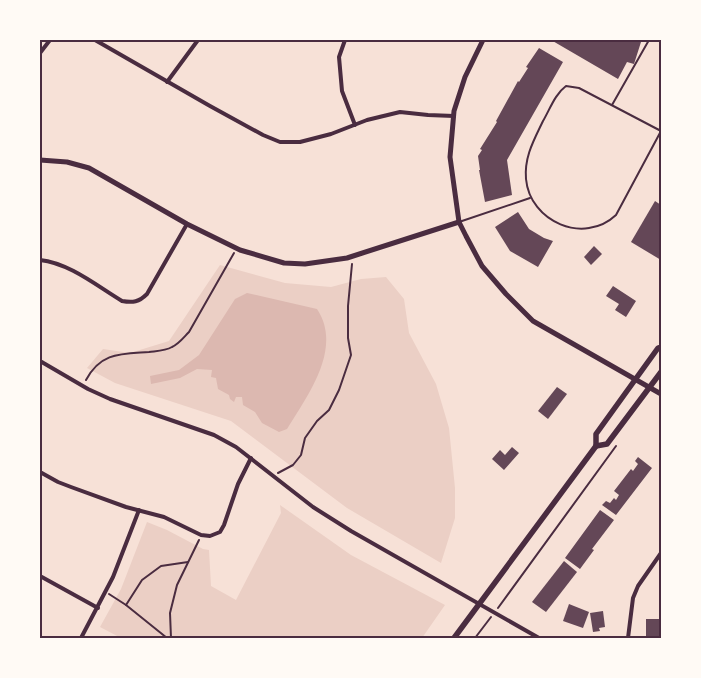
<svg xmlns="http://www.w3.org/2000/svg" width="701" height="678" viewBox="0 0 701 678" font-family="'Source Sans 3',sans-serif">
	<rect width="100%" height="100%" fill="#f7e1d7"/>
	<g fill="#ebcfc5">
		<polygon points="220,265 285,283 331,287 361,279 386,277 404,299 409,333 436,384 449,428 455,488 455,518 441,563 347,508 231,421 115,383 87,368 103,349 130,353 169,341"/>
		<polygon points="280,505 351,555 445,605 422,638 121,638 100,627 121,589 147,522 167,530 203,549 209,550 211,586 236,600 281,513"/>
	</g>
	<path fill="#dcb8b0" d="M247,293L317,309C343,348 308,395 287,429L279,432L262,423L255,412L243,405L242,397H236L234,402L230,399L229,395L218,389L216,378L211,377L212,370L197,369L180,378L151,384L150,376L179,370L199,355L235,299Z"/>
	<g fill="#644757">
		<polygon points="551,40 639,40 641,42 634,64 627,62 618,79"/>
		<polygon points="539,48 563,62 507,160 512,195 485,202 479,170 480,170 478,156 482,150 480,149 497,122 496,121 518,81 519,82 528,68 526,67"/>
		<polygon points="655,201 661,205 661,260 631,242"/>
		<polygon points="518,212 529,229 544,238 553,241 538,267 510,251 495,227"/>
		<polygon points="594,246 602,254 591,265 584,257"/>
		<polygon points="613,286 636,301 626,317 615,310 619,304 606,296"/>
		<polygon points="557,387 567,394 548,419 538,411"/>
		<polygon points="512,447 519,453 504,470 492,459 500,450 505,455"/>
		<polygon points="638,457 652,468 616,515 602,505 606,501 610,503 614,498 616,500 619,495 614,491 631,469 633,471 638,464 635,461"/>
		<polygon points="600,510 614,520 592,549 594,550 580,569 565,558"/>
		<polygon points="564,561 577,572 546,612 532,602"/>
		<polygon points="569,604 589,612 583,628 563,621"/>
		<polygon points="603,611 605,627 599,628 600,631 593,632 590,613"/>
		<polygon points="646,619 661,619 661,638 646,637"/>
	</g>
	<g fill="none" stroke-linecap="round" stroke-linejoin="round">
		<g stroke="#4a2c40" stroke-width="2">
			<path d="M86,380C101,352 121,354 149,352C156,351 165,351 172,347C179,344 184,337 189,332L234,253"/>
			<polyline points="278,473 293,465 301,455 305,438 317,421 329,410 339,390 351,355 348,338 348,306 352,264"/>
			<polyline points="109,594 126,605 167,638"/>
			<polyline points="126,605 142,580 161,566 188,562"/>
			<polyline points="498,608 616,446"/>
			<polyline points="171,638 170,613 177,585 199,540"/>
			<polyline points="475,638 491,617"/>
		</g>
		<g stroke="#4a2c40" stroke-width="2">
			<polyline points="612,105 649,40"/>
			<path d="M661,131L616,215C584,245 530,222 526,179C524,157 534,140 543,121C550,109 555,94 566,86L579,88L661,131"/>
			<polyline points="459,222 530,198"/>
		</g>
		<g stroke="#4a2c40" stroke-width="4">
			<polyline points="95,40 210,106 263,135 280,142 300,142 331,134 367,120 400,112 428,115 454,116"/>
			<polyline points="345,40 339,57 342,91 355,125"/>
			<polyline points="40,53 50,40"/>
			<polyline points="167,82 198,40"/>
			<path d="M40,260C69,263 97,286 122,301C133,303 139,302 147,294L187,224"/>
			<polyline points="40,361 88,389 110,399 214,435 236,447 313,507 351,531 539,638"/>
			<polyline points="40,472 58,482 71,487 126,507 164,517 201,535 210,536 220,532 224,525 238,484 251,458"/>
			<polyline points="40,576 98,608"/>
			<polyline points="81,638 113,577 139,510"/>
			<polyline points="628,638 633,598 638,586 661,553"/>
		</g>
		<g stroke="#4a2c40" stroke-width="5">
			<polyline points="483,40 465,77 454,111 450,157 459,222 466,236 482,266 506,294 533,321 661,394"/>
			<polyline points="40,160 67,162 89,168 187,224 240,250 284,263 305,264 347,258 459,222"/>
		</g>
		<g stroke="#4a2c40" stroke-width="5.5">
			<polyline points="596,446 607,444 661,372"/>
			<polyline points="454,638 596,446 596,434 658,348 661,347"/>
		</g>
	</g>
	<rect width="701" height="678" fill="none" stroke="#fffaf5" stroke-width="82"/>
	<rect x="41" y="41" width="619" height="596" fill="none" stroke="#4a2c40" stroke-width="2"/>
</svg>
